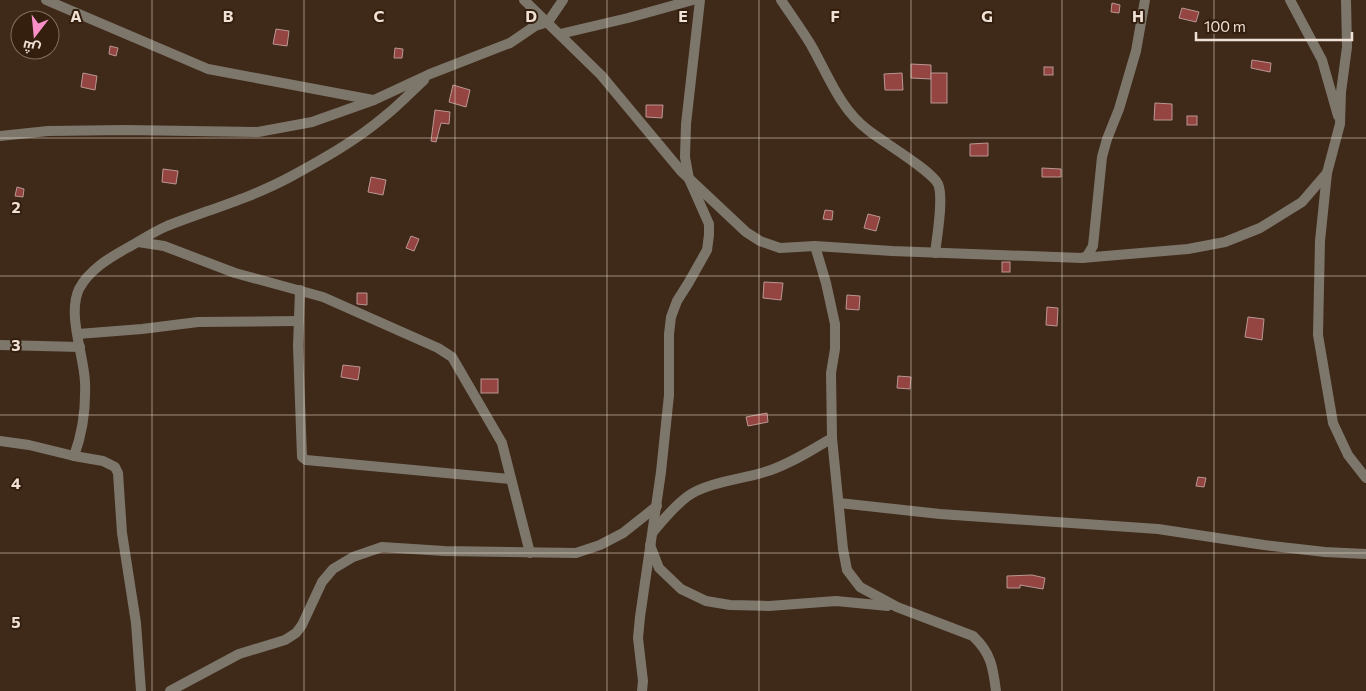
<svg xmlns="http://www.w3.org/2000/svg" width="1366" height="691" viewBox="0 0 1366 691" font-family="Commissioner,Cairo,sans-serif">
	<rect width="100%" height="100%" fill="#3f2919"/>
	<g fill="#954541" stroke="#ba9793">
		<polygon points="1112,3 1120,5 1119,13 1111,12"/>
		<polygon points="1182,8 1199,12 1196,22 1179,18"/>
		<polygon points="276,29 289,31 287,46 273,44"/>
		<polygon points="110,46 118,48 116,56 109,54"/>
		<polygon points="395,48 403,49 402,58 394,58"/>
		<polygon points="1252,60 1271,63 1270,72 1251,68"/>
		<polygon points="911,64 931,65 931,79 911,78"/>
		<rect x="1044" y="67" width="9" height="8"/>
		<polygon points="83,73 97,76 95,90 81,87"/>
		<polygon points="902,73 903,90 885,90 884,74"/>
		<rect x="931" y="73" width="16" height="30"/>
		<polygon points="453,85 470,90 466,107 449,102"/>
		<polygon points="1155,103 1172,104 1172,120 1154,120"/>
		<polygon points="646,105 663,105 662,118 646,117"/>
		<polygon points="435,110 450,112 449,124 441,123 436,142 431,141"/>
		<rect x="1187" y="116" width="10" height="9"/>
		<polygon points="988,143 988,156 970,156 970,144"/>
		<polygon points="1042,168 1061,169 1061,177 1042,177"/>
		<polygon points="163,169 178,171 176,184 162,182"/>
		<polygon points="371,177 386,180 383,195 368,192"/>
		<polygon points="17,187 24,189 23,197 15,196"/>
		<polygon points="825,210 833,211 832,220 823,219"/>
		<polygon points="868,214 880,217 876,231 864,228"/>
		<polygon points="411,236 419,239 414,251 406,248"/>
		<rect x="1002" y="262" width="8" height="10"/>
		<polygon points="764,282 783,283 781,300 763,298"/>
		<polygon points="357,293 367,293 367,305 357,304"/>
		<polygon points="847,295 860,296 859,310 846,309"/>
		<polygon points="1047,307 1058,308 1057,326 1046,325"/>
		<polygon points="1248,317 1264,319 1262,340 1245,337"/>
		<polygon points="343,365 360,367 358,380 341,377"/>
		<polygon points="898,376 911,377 910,389 897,388"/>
		<rect x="481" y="379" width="17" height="14"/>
		<polygon points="767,413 768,422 748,426 746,417"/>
		<polygon points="1198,477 1206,478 1204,487 1196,486"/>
		<polygon points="1032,575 1045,578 1043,589 1020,585 1020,588 1007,588 1007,576"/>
	</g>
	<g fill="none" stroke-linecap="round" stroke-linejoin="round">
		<g stroke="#7d776b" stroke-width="10">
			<polyline points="46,0 208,69 373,100"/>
			<polyline points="524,0 601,75 681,171 746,232 760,241 780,248 815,246 892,251 1082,258 1188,249 1225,242 1260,228 1302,202 1327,173 1340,124 1341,92 1347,47 1346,0"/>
			<path d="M781,0C791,15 802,30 811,45C828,75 840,109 868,130C883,142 931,170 938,184C944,197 937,237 935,253"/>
			<polyline points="1290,0 1322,60 1338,116"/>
			<polyline points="560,34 628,18 693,0"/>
			<polyline points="0,136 48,131 126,130 258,132 312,122 374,100 430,74 510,43 535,26 548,22 563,0"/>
			<polyline points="1327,173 1320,241 1318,335 1333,423 1348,455 1366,478"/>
			<polyline points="138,242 164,246 235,273 323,297 438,348 452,357 502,443 530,553"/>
			<path d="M815,246L826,283L835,324V349L831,373L832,438L843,549L847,570L860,587L897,607L973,636C991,653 993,667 996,691"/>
			<polyline points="1082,258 1087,256 1093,246 1102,157 1107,139 1119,109 1136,51 1145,0"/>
			<polyline points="300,290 298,346 302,457 306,460 511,479"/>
			<polyline points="78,334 142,329 198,322 299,321"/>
			<polyline points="0,345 80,347"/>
			<polyline points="0,441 29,445 74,456 103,461 115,467 118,473 122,533 136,623 141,691"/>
			<path d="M74,456C83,432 86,408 85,382C84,355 67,315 79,289C89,270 109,258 127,248C140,241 153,232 167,226C208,210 251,198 290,177C323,159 357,140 385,116C399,105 411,92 424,80"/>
			<polyline points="839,503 940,514 1158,529 1264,545 1325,552 1366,554"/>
			<path d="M653,532C664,519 674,506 688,496C710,481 746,479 771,470C793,462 812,450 832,438"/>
			<polyline points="650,545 659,568 681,589 706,601 730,605 769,606 836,601 888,606"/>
			<polyline points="170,691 239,654 285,640 296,633 302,625 322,582 333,569 353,557 382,547 444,551 576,553 600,545 623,533 657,506"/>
			<polyline points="642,691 643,681 638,638 640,617 661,472 669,395 669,334 671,317 677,301 689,282 707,250 709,235 709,224 689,179 685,157 686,124 700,0"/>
		</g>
	</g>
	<path fill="none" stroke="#efe1d6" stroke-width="1" stroke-opacity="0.55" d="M152,0V691M304,0V691M455,0V691M607,0V691M759,0V691M911,0V691M1062,0V691M1214,0V691M0,138H1366M0,276H1366M0,415H1366M0,553H1366"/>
	<g font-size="16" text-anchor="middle" font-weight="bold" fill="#efe1d6" stroke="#341f0f" stroke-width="4" stroke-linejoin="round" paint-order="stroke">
		<text x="76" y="22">A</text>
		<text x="228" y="22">B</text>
		<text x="379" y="22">C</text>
		<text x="531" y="22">D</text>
		<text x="683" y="22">E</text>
		<text x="835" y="22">F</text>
		<text x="987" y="22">G</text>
		<text x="1138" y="22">H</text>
		<text x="16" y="213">2</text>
		<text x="16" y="351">3</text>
		<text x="16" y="489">4</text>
		<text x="16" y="628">5</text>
	</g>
	<g transform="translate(35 35) rotate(196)"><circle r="24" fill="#341f0f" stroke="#7f6d5f"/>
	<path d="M0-4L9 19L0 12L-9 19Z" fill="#f98fc9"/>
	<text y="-8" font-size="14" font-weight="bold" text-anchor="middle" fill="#efe1d6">ش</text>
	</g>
	<path d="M1196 32v8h156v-8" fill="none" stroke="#efe1d6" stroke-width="2.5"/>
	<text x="1204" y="32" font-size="15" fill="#efe1d6" stroke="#341f0f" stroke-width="4" paint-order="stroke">100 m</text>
</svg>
